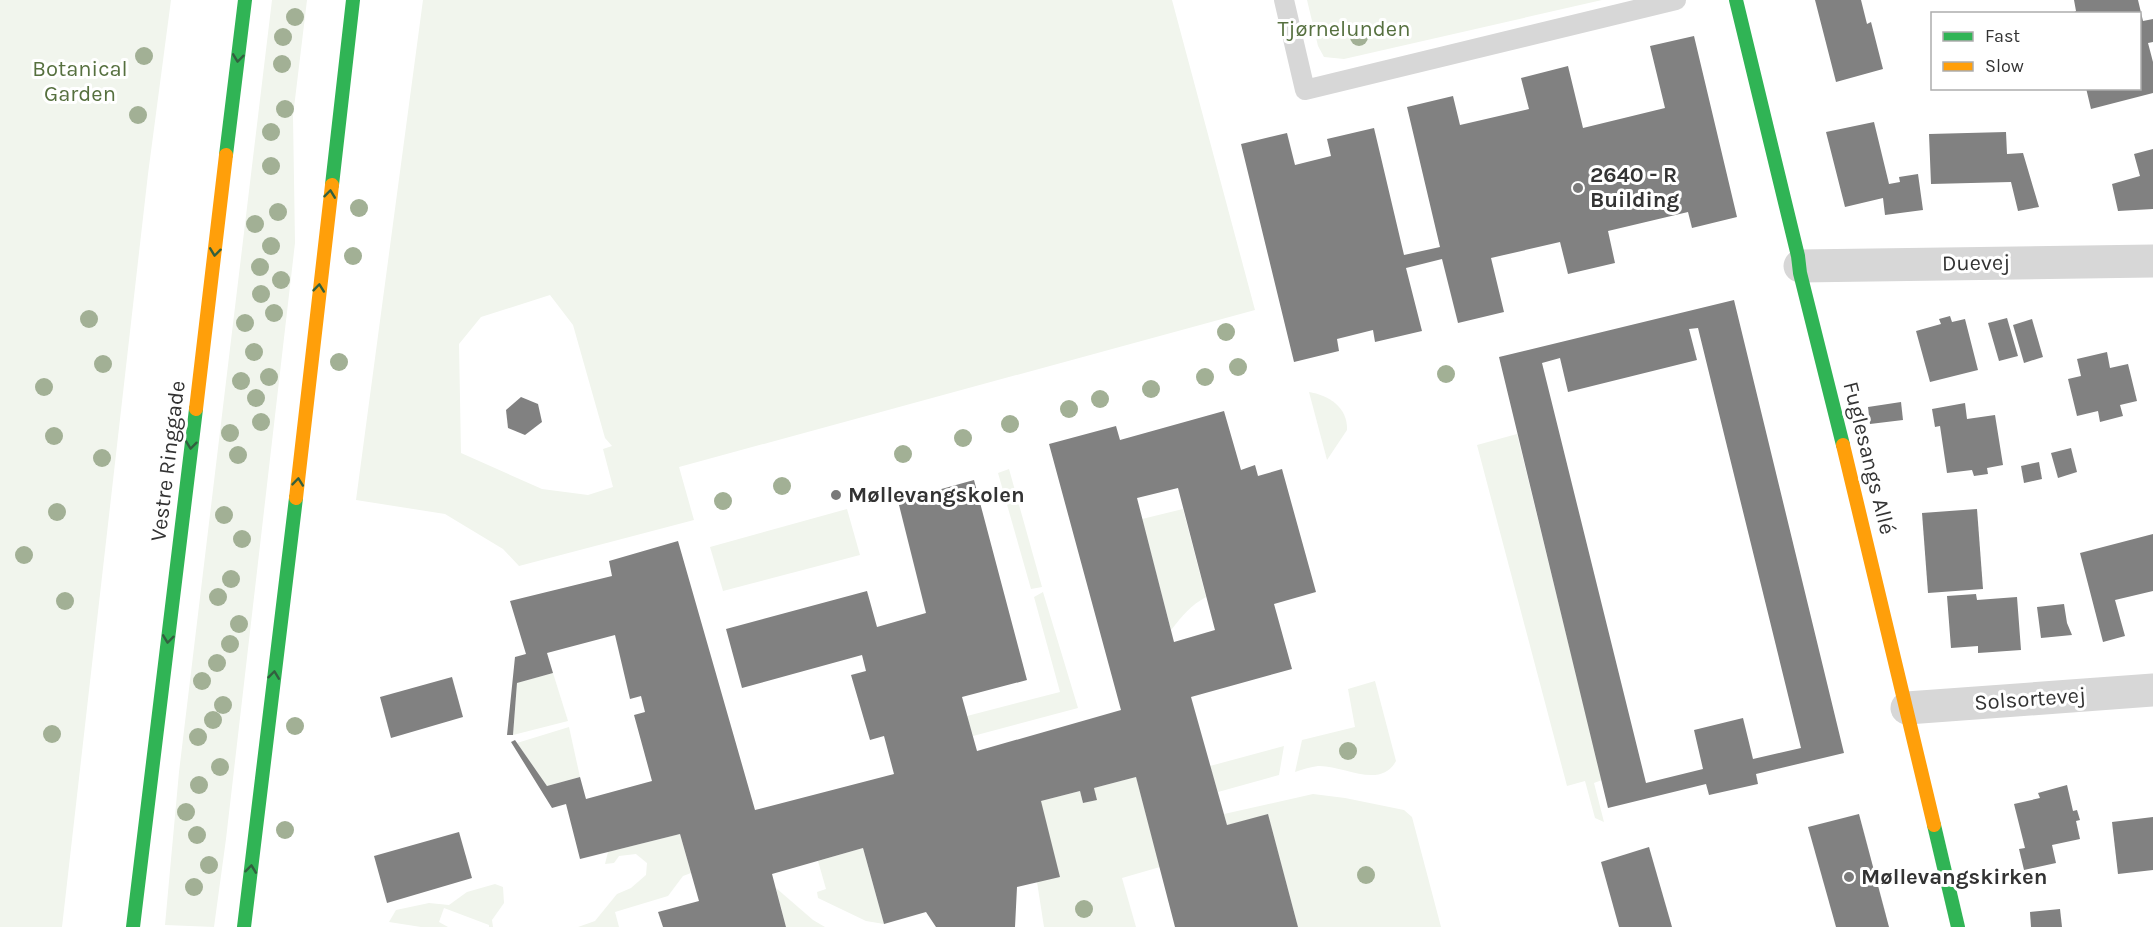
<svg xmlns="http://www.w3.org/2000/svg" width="2153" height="927" viewBox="0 0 2153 927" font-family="Karla,sans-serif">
	<rect width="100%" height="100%" fill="#fff"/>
	<g fill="#f1f5ed" fill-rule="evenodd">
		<polygon points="0,0 171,0 148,174 62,927 0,927"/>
		<polygon points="272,0 307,0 293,116 295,243 226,839 214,927 165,925 179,772"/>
		<path d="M423,0H1172L1255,310L679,467L694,520L519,566L503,549L445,514L356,500ZM550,295L573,325L605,438L612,446L603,449L613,487L588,495L542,489L461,453L459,344L481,317Z"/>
		<polygon points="1307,0 1602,0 1344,59 1324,57 1318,46"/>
		<path d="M1309,392C1328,395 1348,407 1347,430L1327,460Z"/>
		<polygon points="1517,434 1602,780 1594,783 1604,822 1595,818 1585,781 1567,786 1477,445"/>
		<polygon points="1009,469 1042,587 1031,589 998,473"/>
		<polygon points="847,509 860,555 723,591 710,547"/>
		<path d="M1183,509L1206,597C1191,605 1182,616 1171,630L1142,519Z"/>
		<polygon points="1043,592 1078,708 973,736 967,716 1060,692 1034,597"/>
		<polygon points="553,673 568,721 513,735 517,683"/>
		<path d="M1375,681L1396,761C1380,790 1344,765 1318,766C1311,767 1303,769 1295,772L1302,740L1355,727L1348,689Z"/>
		<polygon points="569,727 580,777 547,786 517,743"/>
		<polygon points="1284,746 1279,775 1218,792 1210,766"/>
		<polygon points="1136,777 1160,867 1122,878 1136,927 1044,927 1037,882 1041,801 1080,791 1083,803 1096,800 1094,788"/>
		<polygon points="1313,794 1345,798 1404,810 1412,817 1441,927 1298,927 1268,815 1227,825 1224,814"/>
		<polygon points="680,834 691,873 683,876 668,896 615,912 619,927 578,927 595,921 617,894 631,888 646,875 647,863 636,854 619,856 614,863 605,864 608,852"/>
		<polygon points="863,848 884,924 866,921 818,898 817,892 826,889 818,861"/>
		<polygon points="495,884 503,887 504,903 492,920 493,927 489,927 489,925 444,908 439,922 448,927 421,927 389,922 396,910 429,903 449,905 467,892"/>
		<polygon points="776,888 813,920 825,927 786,927"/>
	</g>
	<g fill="#818181" fill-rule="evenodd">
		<polygon points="1815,0 1861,0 1867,24 1871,22 1883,69 1836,82"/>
		<polygon points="2074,0 2138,0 2143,21 2153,19 2153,42 2148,43 2153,62 2153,93 2091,109 2086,88 2140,88 2140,14 2071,14 2076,11"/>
		<polygon points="1694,36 1737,217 1692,228 1688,212 1608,231 1615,263 1568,274 1560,242 1491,258 1504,312 1458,323 1442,259 1406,268 1422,331 1375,342 1373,330 1337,339 1339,351 1294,362 1241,144 1287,133 1295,165 1331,156 1327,139 1374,128 1404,255 1440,247 1407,107 1453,96 1460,125 1529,109 1521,78 1568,66 1583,128 1665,108 1650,46"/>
		<polygon points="1874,122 1889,184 1900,182 1899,177 1918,174 1923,210 1885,215 1883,198 1845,207 1826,132"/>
		<polygon points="2006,132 2007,154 2023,153 2039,207 2018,211 2011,182 1931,184 1929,134"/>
		<polygon points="2153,149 2153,209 2118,211 2112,184 2140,176 2134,154"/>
		<path d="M1734,300L1844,753L1756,774L1758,784L1709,795L1706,784L1608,808L1499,357ZM1698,328L1801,748L1753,759L1743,718L1694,730L1703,769L1646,783L1542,363L1560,358L1568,392L1697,360L1689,329Z"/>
		<polygon points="1950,316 1952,322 1965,319 1978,370 1930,382 1916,331 1941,324 1939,319"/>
		<polygon points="2007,318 2018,356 1999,361 1988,323"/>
		<polygon points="2032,319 2043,357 2024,363 2013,325"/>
		<polygon points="2107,352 2110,368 2128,364 2137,401 2120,405 2123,416 2100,422 2098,411 2077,416 2068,379 2081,376 2077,359"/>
		<polygon points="521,397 538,404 542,422 525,435 508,428 506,410"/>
		<polygon points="1901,402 1903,420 1870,424 1868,407"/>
		<polygon points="1965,403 1967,419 1995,415 2003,465 1987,468 1988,474 1974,476 1972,470 1947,473 1940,426 1935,427 1932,409"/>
		<path d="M1224,411L1241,470L1255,465L1258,476L1282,469L1316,592L1274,604L1292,669L1191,697L1227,825L1268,814L1298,927H1175L1136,777L1094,788L1097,800L1083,803L1080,791L1041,801L1060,877L1017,887L1015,927H936L926,912L884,924L863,848L772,874L786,927H663L658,912L699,901L680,834L580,859L566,804L552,808L511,742L515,740L547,786L580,777L586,799L652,781L634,715L645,712L641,696L630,699L615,635L547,653L553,673L517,683L513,735H507L515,657L526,654L510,601L612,576L609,561L678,541L755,810L894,774L884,736L870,740L851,675L866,671L862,655L742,688L726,629L867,591L877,627L926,613L898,501L974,480L1027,680L962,697L977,751L1121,710L1049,444L1116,426L1120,440ZM1178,488L1215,630L1174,642L1137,498Z"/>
		<polygon points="2071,448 2077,472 2058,478 2051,453"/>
		<polygon points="2039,462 2042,479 2024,483 2021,466"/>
		<polygon points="1977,509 1983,589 1928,593 1922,513"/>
		<polygon points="2153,534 2153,591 2115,600 2125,636 2103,642 2080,553"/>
		<polygon points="1976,594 1977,600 2017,597 2021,650 1978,653 1978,646 1951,648 1947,596"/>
		<polygon points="2064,604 2067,623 2072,635 2041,638 2037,607"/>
		<polygon points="452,677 463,717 391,738 380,697"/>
		<polygon points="2067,785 2073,811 2077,810 2080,820 2076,821 2080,839 2052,845 2056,863 2024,870 2019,849 2025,848 2014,804 2040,798 2038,793"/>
		<polygon points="1859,814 1889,927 1836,927 1808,827"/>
		<polygon points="2153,817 2153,870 2118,874 2112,822"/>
		<polygon points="459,832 472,878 387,903 374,856"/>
		<polygon points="1649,847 1672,927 1619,927 1601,862"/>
		<polygon points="2060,909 2062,927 2031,927 2030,912"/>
	</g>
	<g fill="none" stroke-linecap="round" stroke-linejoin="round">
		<polyline stroke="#d7d7d7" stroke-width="20" points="1284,0 1305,90 1676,0"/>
		<g stroke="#d7d7d7" stroke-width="33">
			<polyline points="1800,266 2153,261"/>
			<polyline points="1907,708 2153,690"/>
		</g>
		<g stroke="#30b455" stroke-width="14">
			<polyline points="1736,0 1798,256 1800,273 1843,445"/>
			<polyline points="226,155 245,0"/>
			<polyline points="332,185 353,0"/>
			<polyline points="1934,825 1958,927"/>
			<polyline points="133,927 196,409"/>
			<polyline points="244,927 296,498"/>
		</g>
		<g stroke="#ff9f0a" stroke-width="14">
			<polyline points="196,409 226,155"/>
			<polyline points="1843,445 1934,825"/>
			<polyline points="296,498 332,185"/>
		</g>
	</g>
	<g fill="#a2b095">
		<circle cx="295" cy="17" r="9"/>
		<circle cx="283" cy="37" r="9"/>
		<circle cx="1359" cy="37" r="9"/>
		<circle cx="144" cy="56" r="9"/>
		<circle cx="282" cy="64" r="9"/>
		<circle cx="285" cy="109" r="9"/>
		<circle cx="138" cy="115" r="9"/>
		<circle cx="271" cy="132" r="9"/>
		<circle cx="271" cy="166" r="9"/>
		<circle cx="359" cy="208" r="9"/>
		<circle cx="278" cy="212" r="9"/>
		<circle cx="255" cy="224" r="9"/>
		<circle cx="271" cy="246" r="9"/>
		<circle cx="353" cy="256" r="9"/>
		<circle cx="260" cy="267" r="9"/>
		<circle cx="281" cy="280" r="9"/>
		<circle cx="261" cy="294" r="9"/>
		<circle cx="274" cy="313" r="9"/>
		<circle cx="89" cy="319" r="9"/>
		<circle cx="245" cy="323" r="9"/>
		<circle cx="1226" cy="332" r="9"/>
		<circle cx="254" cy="352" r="9"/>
		<circle cx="339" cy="362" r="9"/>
		<circle cx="103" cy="364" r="9"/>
		<circle cx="1238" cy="367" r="9"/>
		<circle cx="1446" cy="374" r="9"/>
		<circle cx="269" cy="377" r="9"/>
		<circle cx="1205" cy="377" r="9"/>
		<circle cx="241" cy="381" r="9"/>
		<circle cx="44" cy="387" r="9"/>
		<circle cx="1151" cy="389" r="9"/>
		<circle cx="256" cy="398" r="9"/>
		<circle cx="1100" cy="399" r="9"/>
		<circle cx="1069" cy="409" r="9"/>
		<circle cx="261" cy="422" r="9"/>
		<circle cx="1010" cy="424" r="9"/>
		<circle cx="230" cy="433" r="9"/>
		<circle cx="54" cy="436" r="9"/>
		<circle cx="963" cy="438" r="9"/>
		<circle cx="903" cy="454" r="9"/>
		<circle cx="238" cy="455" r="9"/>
		<circle cx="102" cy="458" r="9"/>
		<circle cx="782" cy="486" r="9"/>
		<circle cx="723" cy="501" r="9"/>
		<circle cx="57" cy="512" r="9"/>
		<circle cx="224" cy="515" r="9"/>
		<circle cx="242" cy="539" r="9"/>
		<circle cx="24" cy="555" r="9"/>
		<circle cx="231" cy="579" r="9"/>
		<circle cx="218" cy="597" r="9"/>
		<circle cx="65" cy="601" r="9"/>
		<circle cx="239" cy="624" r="9"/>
		<circle cx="230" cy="644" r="9"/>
		<circle cx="217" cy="663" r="9"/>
		<circle cx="202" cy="681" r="9"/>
		<circle cx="223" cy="705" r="9"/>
		<circle cx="213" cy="720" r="9"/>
		<circle cx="295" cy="726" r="9"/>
		<circle cx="52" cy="734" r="9"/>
		<circle cx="198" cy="737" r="9"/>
		<circle cx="1348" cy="751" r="9"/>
		<circle cx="220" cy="767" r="9"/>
		<circle cx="199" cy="785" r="9"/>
		<circle cx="186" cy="812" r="9"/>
		<circle cx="285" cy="830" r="9"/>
		<circle cx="197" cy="835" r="9"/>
		<circle cx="209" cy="865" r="9"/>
		<circle cx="1366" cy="875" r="9"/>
		<circle cx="194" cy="887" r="9"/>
		<circle cx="1084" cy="909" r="9"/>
	</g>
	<defs><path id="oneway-chevron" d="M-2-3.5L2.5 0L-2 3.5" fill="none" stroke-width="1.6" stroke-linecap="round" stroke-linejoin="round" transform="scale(1.5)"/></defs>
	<g stroke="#32603f">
		<use href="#oneway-chevron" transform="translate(238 58) rotate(97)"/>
		<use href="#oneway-chevron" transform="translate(330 194) rotate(-83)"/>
		<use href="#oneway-chevron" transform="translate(215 252) rotate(97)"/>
		<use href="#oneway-chevron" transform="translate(319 288) rotate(-84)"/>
		<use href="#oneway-chevron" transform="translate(191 445) rotate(97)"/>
		<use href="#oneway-chevron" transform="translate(298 482) rotate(-84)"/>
		<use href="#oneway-chevron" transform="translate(168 639) rotate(97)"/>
		<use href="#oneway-chevron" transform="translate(274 675) rotate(-83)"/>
		<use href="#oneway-chevron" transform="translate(251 869) rotate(-83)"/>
	</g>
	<g fill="#7a7a7a" stroke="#fff" stroke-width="2">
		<circle cx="1578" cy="188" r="6"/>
		<circle cx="836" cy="495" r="6"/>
		<circle cx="1849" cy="877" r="6"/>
	</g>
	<g text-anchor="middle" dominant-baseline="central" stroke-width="6" stroke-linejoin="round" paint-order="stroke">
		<g font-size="22" fill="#56703f" stroke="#fff">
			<text x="1344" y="29">Tjørnelunden</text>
			<text x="80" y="69">Botanical<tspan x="80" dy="25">Garden</tspan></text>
		</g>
		<g font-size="22" font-weight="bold" fill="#333" stroke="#fff" text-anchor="start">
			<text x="1590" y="175">2640 - R<tspan x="1590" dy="25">Building</tspan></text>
			<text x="848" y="495">Møllevangskolen</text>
			<text x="1861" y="877">Møllevangskirken</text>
		</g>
		<g font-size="22" fill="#333" stroke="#fff">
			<text transform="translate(1976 263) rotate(-1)">Duevej</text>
			<text transform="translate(1869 458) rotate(76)">Fuglesangs Allé</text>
			<text transform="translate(168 461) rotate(-83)">Vestre Ringgade</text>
			<text transform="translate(2030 699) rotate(-4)">Solsortevej</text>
		</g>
	</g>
	<rect x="1931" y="12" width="210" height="78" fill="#ffffff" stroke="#adadad" stroke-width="1.5"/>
	<rect x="1943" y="32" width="30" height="9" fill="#30b455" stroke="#adadad" stroke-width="1.5"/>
	<text x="1985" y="42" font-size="18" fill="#333333">Fast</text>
	<rect x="1943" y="62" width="30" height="9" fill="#ff9f0a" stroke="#adadad" stroke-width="1.5"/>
	<text x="1985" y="72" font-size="18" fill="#333333">Slow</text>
</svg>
